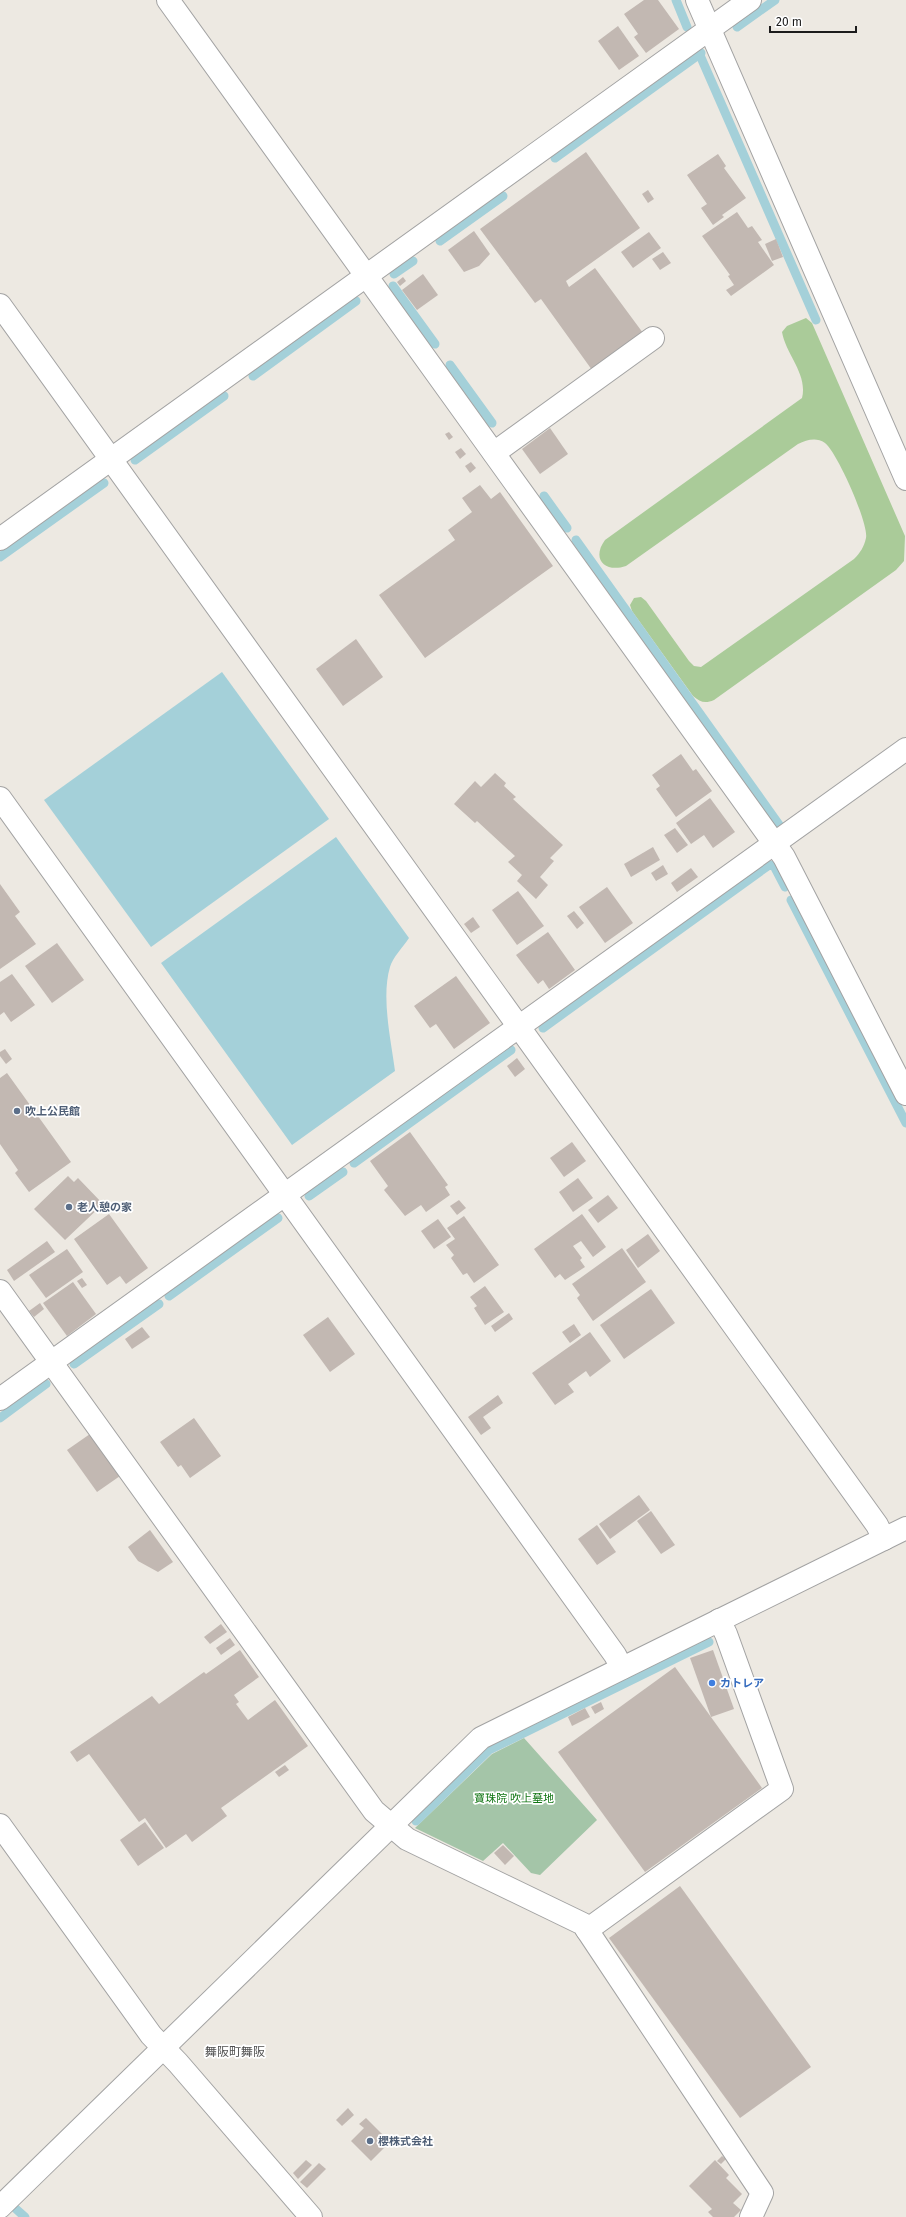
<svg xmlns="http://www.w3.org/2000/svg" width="906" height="2217" viewBox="0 0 906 2217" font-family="'Fira Sans','Noto Sans JP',sans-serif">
	<rect width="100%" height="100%" fill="#ede9e2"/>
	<path fill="#aacb99" d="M806,318L812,323L905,536L904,561L896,570L714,700C705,704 700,702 693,696L632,611L630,605L634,598L641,597L646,601L689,661L694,666L701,667L854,559C860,553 864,547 866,538C869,524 837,452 825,443C816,437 807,440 798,444L626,566C605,573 591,559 605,540L802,398C808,374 786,355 782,332L787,326Z"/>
	<polygon fill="#a4c5a8" points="524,1738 597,1820 540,1875 531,1873 503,1843 483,1861 415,1828 492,1754"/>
	<g fill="#a4d0d9">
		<polygon points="222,672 329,819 151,947 44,800"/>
		<path d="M336,837L409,938C403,947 393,957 390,967C381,997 391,1040 395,1071L292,1145L161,963Z"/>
	</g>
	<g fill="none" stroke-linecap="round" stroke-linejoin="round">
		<g stroke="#a4d0d9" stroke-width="9">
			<polyline points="676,0 687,27"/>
			<polyline points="737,27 775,0"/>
			<polyline points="699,53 816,320"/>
			<polyline points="555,158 701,53"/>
			<polyline points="440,241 503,196"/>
			<polyline points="394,274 413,261"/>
			<polyline points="393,286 435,344"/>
			<polyline points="450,365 492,423"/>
			<polyline points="253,376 356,301"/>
			<polyline points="135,460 224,396"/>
			<polyline points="544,496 567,528"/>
			<polyline points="576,540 780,826 780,829"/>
			<polyline points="0,557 104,483"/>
			<polyline points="791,900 906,1123"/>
			<polyline points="543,1028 769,865 774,866 785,887"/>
			<polyline points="354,1163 511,1050"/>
			<polyline points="309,1196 343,1172"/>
			<polyline points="169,1296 278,1218"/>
			<polyline points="74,1364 159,1304"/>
			<polyline points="0,1418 46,1384"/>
			<polyline points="416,1821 489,1750 709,1642"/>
			<polyline points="16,2209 25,2217"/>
		</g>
	</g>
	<g fill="#c2b8b2">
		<polygon points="644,0 658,0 679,29 646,53 634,37 638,34 624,14"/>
		<polygon points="618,26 639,56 619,70 598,41"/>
		<polygon points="586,152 640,228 566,281 569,287 595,268 643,333 592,370 541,299 535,303 480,229"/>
		<polygon points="718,154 726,166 724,168 746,198 722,215 724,217 713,225 701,208 707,204 687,175"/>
		<polygon points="648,190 654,199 648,203 642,194"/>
		<polygon points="737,212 748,228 752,226 762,240 758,242 774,265 731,296 726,290 734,285 728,276 730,275 702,236"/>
		<polygon points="474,231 490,254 479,266 464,272 448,250"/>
		<polygon points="649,232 661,248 633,268 621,252"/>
		<polygon points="776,239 783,257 772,261 765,244"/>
		<polygon points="663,252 671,263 660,270 652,259"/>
		<polygon points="423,274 438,295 417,310 402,290"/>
		<polygon points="403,277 406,281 400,286 397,282"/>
		<polygon points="550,428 568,454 540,474 522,449"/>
		<polygon points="449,432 453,437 449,440 445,434"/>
		<polygon points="461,448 466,454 460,459 455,452"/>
		<polygon points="471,462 476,468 470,473 465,466"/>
		<polygon points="480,485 491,499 500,492 553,566 425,658 379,595 455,540 448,530 472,512 462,498"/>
		<polygon points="356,639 383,677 343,706 316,669"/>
		<polygon points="681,754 693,771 696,769 712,791 676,817 656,789 660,786 652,775"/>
		<polygon points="495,773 506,783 504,786 516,797 513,799 563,845 550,858 554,861 540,877 548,885 536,899 517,881 522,875 508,862 515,856 477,821 475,823 454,804 475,781 481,787"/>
		<polygon points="710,798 735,832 713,848 704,835 691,844 676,823"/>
		<polygon points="675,828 688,845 677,853 664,835"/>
		<polygon points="653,847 660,860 631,877 624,864"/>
		<polygon points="663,865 668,874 656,881 651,873"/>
		<polygon points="691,868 698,877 677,892 671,883"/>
		<polygon points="0,884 20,912 15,916 36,944 0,969"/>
		<polygon points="607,887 633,923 605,943 579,907"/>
		<polygon points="518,891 544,926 517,945 492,910"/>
		<polygon points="574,911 584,923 577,929 567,916"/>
		<polygon points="473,917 480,927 471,933 464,924"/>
		<polygon points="548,932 575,970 549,989 543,980 538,984 516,955"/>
		<polygon points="57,943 84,980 52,1003 25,966"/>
		<polygon points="12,974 35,1005 11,1022 4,1012 0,1015 0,982"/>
		<polygon points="456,976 490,1023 454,1049 436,1024 430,1028 414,1006"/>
		<polygon points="5,1049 12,1059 6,1064 0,1056 0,1052"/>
		<polygon points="517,1058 525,1069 515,1077 507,1066"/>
		<polygon points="7,1073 71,1162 29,1192 15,1173 18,1170 0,1144 0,1078"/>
		<polygon points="410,1132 448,1185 445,1187 450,1195 426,1212 421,1205 405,1216 384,1190 388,1186 370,1161"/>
		<polygon points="572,1142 586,1161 564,1177 550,1158"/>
		<polygon points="68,1176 74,1182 78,1178 103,1204 65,1240 34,1209"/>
		<polygon points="578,1178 593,1198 573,1212 559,1192"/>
		<polygon points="608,1195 618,1208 598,1223 588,1210"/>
		<polygon points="459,1200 466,1208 457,1215 450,1206"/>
		<polygon points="109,1214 148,1268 126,1284 120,1276 107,1285 74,1239"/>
		<polygon points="582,1214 606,1247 593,1257 581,1241 573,1246 582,1258 580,1260 585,1267 565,1280 560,1274 555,1278 534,1249"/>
		<polygon points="464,1216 499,1265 474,1283 467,1273 463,1275 451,1258 454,1255 446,1245 455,1239 447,1228"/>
		<polygon points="438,1219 451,1237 434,1249 421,1231"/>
		<polygon points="648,1234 660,1251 638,1268 626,1250"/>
		<polygon points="47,1241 55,1252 14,1281 7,1270"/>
		<polygon points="622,1248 646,1282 593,1321 577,1298 580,1295 572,1284"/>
		<polygon points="67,1249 83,1272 46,1298 29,1275"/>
		<polygon points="82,1278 87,1285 82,1288 77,1281"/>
		<polygon points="73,1282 96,1314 67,1336 43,1303"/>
		<polygon points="485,1286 504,1312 485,1325 474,1308 477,1306 470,1297"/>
		<polygon points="651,1289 675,1323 624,1359 600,1325"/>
		<polygon points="40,1303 44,1309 34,1317 29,1311"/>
		<polygon points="509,1313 513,1319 495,1332 491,1326"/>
		<polygon points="328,1317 355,1354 330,1372 303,1335"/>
		<polygon points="574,1324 581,1335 570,1343 562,1332"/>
		<polygon points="142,1327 150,1337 132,1349 125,1339"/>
		<polygon points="590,1332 611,1361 590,1377 586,1371 568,1384 574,1392 555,1405 532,1373"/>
		<polygon points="498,1395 503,1403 483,1417 491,1428 481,1435 468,1417"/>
		<polygon points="194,1418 221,1456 190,1478 181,1465 178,1467 160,1442"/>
		<polygon points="90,1434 120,1476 97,1492 67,1450"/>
		<polygon points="639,1495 650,1510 610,1539 599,1524"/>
		<polygon points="651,1511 675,1545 661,1554 637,1521"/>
		<polygon points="597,1525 616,1552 597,1565 578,1539"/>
		<polygon points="150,1530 173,1562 158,1572 138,1561 128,1547"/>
		<polygon points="221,1624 227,1632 210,1644 204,1637"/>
		<polygon points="230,1638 235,1645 221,1655 216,1648"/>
		<polygon points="240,1650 259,1677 234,1695 239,1702 236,1704 248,1720 275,1700 308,1746 221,1808 227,1816 192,1842 186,1834 166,1848 145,1818 139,1822 89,1754 77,1762 70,1752 152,1696 159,1704 204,1672 206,1674"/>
		<polygon points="713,1650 734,1709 711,1717 690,1658"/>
		<polygon points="675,1667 762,1788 645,1872 558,1752"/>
		<polygon points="601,1702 604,1709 595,1714 591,1707"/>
		<polygon points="585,1708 590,1717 572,1726 568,1717"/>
		<polygon points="285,1765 289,1770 279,1777 275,1772"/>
		<polygon points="145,1822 164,1848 138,1866 120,1840"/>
		<polygon points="503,1845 514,1856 505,1865 494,1853"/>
		<polygon points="680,1886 811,2067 740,2118 609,1938"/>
		<polygon points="348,2108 354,2115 342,2126 336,2120"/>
		<polygon points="366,2118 390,2142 371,2161 351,2141 364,2128 359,2124"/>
		<polygon points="722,2156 726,2159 721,2164 717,2161"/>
		<polygon points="306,2160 312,2165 298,2179 293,2173"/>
		<polygon points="715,2160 729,2175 726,2178 742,2194 733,2203 741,2210 734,2217 713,2217 708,2212 712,2209 689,2186"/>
		<polygon points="319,2163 326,2169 307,2188 300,2182"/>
	</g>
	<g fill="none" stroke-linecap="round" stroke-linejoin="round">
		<defs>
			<g id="minor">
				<polyline points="168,0 784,857 906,1094"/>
				<polyline points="697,0 906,479"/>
				<polyline points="0,305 877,1525 884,1539"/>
				<polyline points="494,453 653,338"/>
				<polyline points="0,539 750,0"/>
				<polyline points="0,798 615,1655 622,1668"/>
				<polyline points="0,1291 374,1811 407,1839 583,1924 762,2193 751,2217"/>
				<polyline points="0,1399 906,749"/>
				<polyline points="0,1825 151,2035 178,2063 311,2217"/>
				<polyline points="587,1930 782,1789 726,1634 719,1620"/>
				<polyline points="0,2207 481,1738 906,1528"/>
			</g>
		</defs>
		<use href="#minor" stroke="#a3a3a3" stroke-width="24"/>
		<use href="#minor" stroke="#fff" stroke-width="22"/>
	</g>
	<g fill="#5c6f8a" stroke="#fff" stroke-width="1.5">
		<circle cx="17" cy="1111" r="4"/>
		<circle cx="69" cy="1207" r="4"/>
		<circle cx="370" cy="2141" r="4"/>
	</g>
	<circle fill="#3f7fe0" stroke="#fff" stroke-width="1.5" cx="712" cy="1683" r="4"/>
	<g text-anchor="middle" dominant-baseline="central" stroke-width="3.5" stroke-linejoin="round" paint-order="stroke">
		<g font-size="11" font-weight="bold" fill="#4e5e75" stroke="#fff" text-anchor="start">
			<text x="25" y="1111">吹上公民館</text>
			<text x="77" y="1207">老人憩の家</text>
			<text x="378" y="2141">櫻株式会社</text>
		</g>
		<g font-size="11" font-weight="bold" fill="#366cbe" stroke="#fff" text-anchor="start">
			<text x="720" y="1683">カトレア</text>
		</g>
		<g font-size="11" fill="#107513" stroke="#fff">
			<text x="514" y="1798">寶珠院 吹上墓地</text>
		</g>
		<g font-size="12" fill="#4f4f4f" stroke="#fff">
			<text x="235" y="2052">舞阪町舞阪</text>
		</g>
	</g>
	<path d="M770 26v6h86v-6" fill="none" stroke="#1c1c1c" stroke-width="2"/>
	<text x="776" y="26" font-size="12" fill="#1c1c1c" stroke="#ffffff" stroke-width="3" paint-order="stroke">20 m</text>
</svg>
